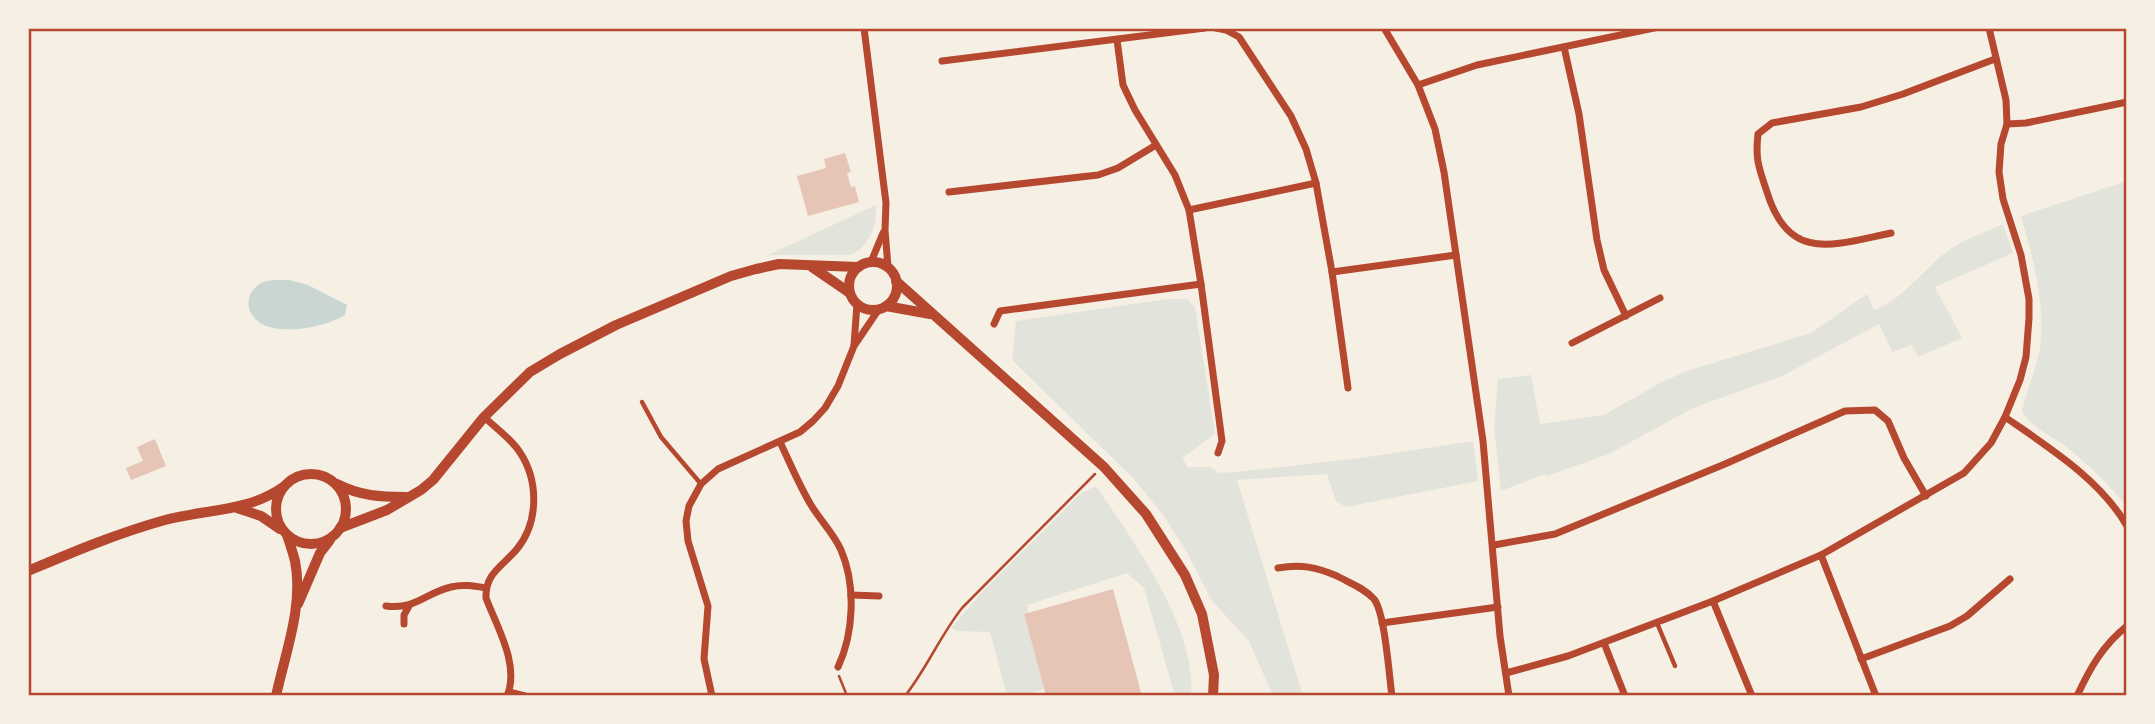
<svg xmlns="http://www.w3.org/2000/svg" width="2155" height="724" viewBox="0 0 2155 724" font-family="'PT Sans',sans-serif">
	<rect width="100%" height="100%" fill="#f6efe4"/>
	<g fill="#e2e4dc">
		<path d="M2127,181V508C2112,486 2089,466 2069,449C2054,436 2031,429 2022,411C2027,389 2036,370 2040,348C2046,304 2033,258 2021,216Z"/>
		<path d="M876,205C877,226 870,245 851,255H768Z"/>
		<path d="M2003,224L2013,253L1935,287L1962,338L1918,357L1912,345L1892,352L1879,324L1782,376L1693,408L1609,454L1547,476L1545,474L1501,491L1494,426L1498,379L1531,375L1540,424L1604,415L1660,383L1687,371L1811,333L1867,294L1874,310C1905,299 1925,266 1952,248C1967,238 1986,232 2003,224Z"/>
		<polygon points="1168,299 1187,299 1195,307 1215,434 1182,458 1188,467 1211,467 1219,473 1236,472 1361,458 1473,441 1478,481 1346,507 1336,501 1327,474 1237,480 1303,696 1273,696 1249,641 1212,601 1187,552 1163,515 1134,479 1012,360 1016,321"/>
		<path d="M1096,486C1133,541 1197,627 1191,696H1175L1144,588L1127,573L1027,605L1028,613L1024,614L1044,689L1021,696H1007L990,632L957,631L951,628L985,589L1081,493Z"/>
	</g>
	<path fill="#c9d6d2" d="M289,280L308,285L347,305L345,315C326,327 281,336 260,323C244,311 245,293 261,283C268,279 281,280 289,280Z"/>
	<g fill="#e6c5b7">
		<polygon points="845,153 851,172 847,173 851,187 855,186 859,202 808,216 797,176 826,168 824,159"/>
		<polygon points="155,439 166,466 131,480 126,468 143,461 137,447"/>
		<polygon points="1113,589 1142,696 1046,696 1024,614"/>
	</g>
	<g fill="none" stroke-linecap="round" stroke-linejoin="round">
		<g stroke="#b5482f" stroke-width="2.5">
			<polyline points="839,676 847,696"/>
			<path d="M905,696C927,668 940,636 962,608L1095,474"/>
		</g>
		<g stroke="#b5482f" stroke-width="4.5">
			<polyline points="642,402 661,437 701,484"/>
			<polyline points="1657,623 1675,666"/>
		</g>
		<g stroke="#b5482f" stroke-width="7">
			<polyline points="864,28 886,203 885,230 888,267"/>
			<polyline points="1216,28 1226,30 1239,37 1291,116 1306,149 1316,183 1332,272 1348,388"/>
			<polyline points="1384,28 1418,85 1435,129 1444,172 1483,441 1500,636 1509,696"/>
			<polyline points="1117,40 1123,85 1135,110 1175,175 1189,210 1201,284 1222,441 1218,453"/>
			<polyline points="1564,47 1579,114 1597,240 1604,270 1626,316"/>
			<polyline points="942,61 1205,28"/>
			<polyline points="1418,85 1477,65 1654,28"/>
			<polyline points="2007,124 2026,123 2127,102"/>
			<polyline points="949,192 1098,175 1118,168 1156,145"/>
			<polyline points="1189,210 1316,183"/>
			<path d="M1891,233C1833,245 1789,263 1767,192C1759,168 1755,160 1758,134L1772,123L1861,107L1903,94L1995,59"/>
			<polyline points="871,262 883,233"/>
			<polyline points="1332,272 1456,255"/>
			<polyline points="994,324 1000,311 1201,284"/>
			<polyline points="1572,343 1660,298"/>
			<polyline points="854,345 857,304"/>
			<path d="M484,417C496,428 510,438 519,451C539,480 539,522 517,549C503,566 485,573 486,598C497,627 520,665 507,696"/>
			<path d="M2005,417C2048,447 2100,479 2127,526"/>
			<path d="M780,442C790,463 799,485 811,505C820,520 834,534 841,550C856,585 854,633 838,667"/>
			<polyline points="1494,545 1555,534 1725,464 1845,411 1875,410 1888,421 1904,458 1926,496"/>
			<polyline points="1821,555 1876,696"/>
			<path d="M1278,568C1301,564 1316,567 1337,576C1350,583 1364,588 1374,599C1385,613 1389,675 1392,696"/>
			<polyline points="851,595 879,596"/>
			<polyline points="1713,601 1752,696"/>
			<path d="M386,606C416,610 425,593 451,587C463,584 474,586 486,588"/>
			<polyline points="1382,623 1498,607"/>
			<polyline points="404,624 404,615 409,606"/>
			<polyline points="1604,643 1625,696"/>
			<polyline points="1861,659 1950,626 1967,616 2010,579"/>
			<polyline points="1506,673 1568,656 1713,601 1821,555 1964,473 1991,443 2005,417 2020,380 2026,357 2029,318 2029,299 2021,255 2003,199 1999,172 2001,144 2007,124 2006,100 1989,28"/>
			<polyline points="509,692 525,696"/>
			<polyline points="712,696 704,659 708,606 688,541 686,521 689,506 701,484 718,469 800,432 813,421 825,408 838,386 854,346 879,309"/>
			<path d="M2077,696C2090,668 2103,645 2127,626"/>
		</g>
		<g stroke="#b5482f" stroke-width="10">
			<circle cx="873" cy="286" r="24"/>
			<polyline points="812,267 850,293"/>
			<polyline points="896,281 1104,467 1146,514 1185,575 1202,614 1214,675 1213,696"/>
			<polyline points="886,306 930,314"/>
			<circle cx="311" cy="509" r="35"/>
			<path d="M337,484C360,496 381,497 406,497"/>
			<polyline points="237,508 261,516 280,529"/>
			<polyline points="340,528 387,510 421,490 433,480 484,417 530,372 560,354 616,325 731,276 756,269 779,264 858,267"/>
			<path d="M28,571C73,552 118,533 165,520C206,509 248,512 283,487"/>
			<polyline points="298,604 320,553 330,540"/>
			<path d="M276,696C285,654 304,605 295,561C293,553 290,544 287,535"/>
		</g>
	</g>
	<rect width="2155" height="724" fill="none" stroke="#f6efe4" stroke-width="60"/>
	<rect x="30" y="30" width="2095" height="664" fill="none" stroke="#b5482f" stroke-width="2.5"/>
</svg>
